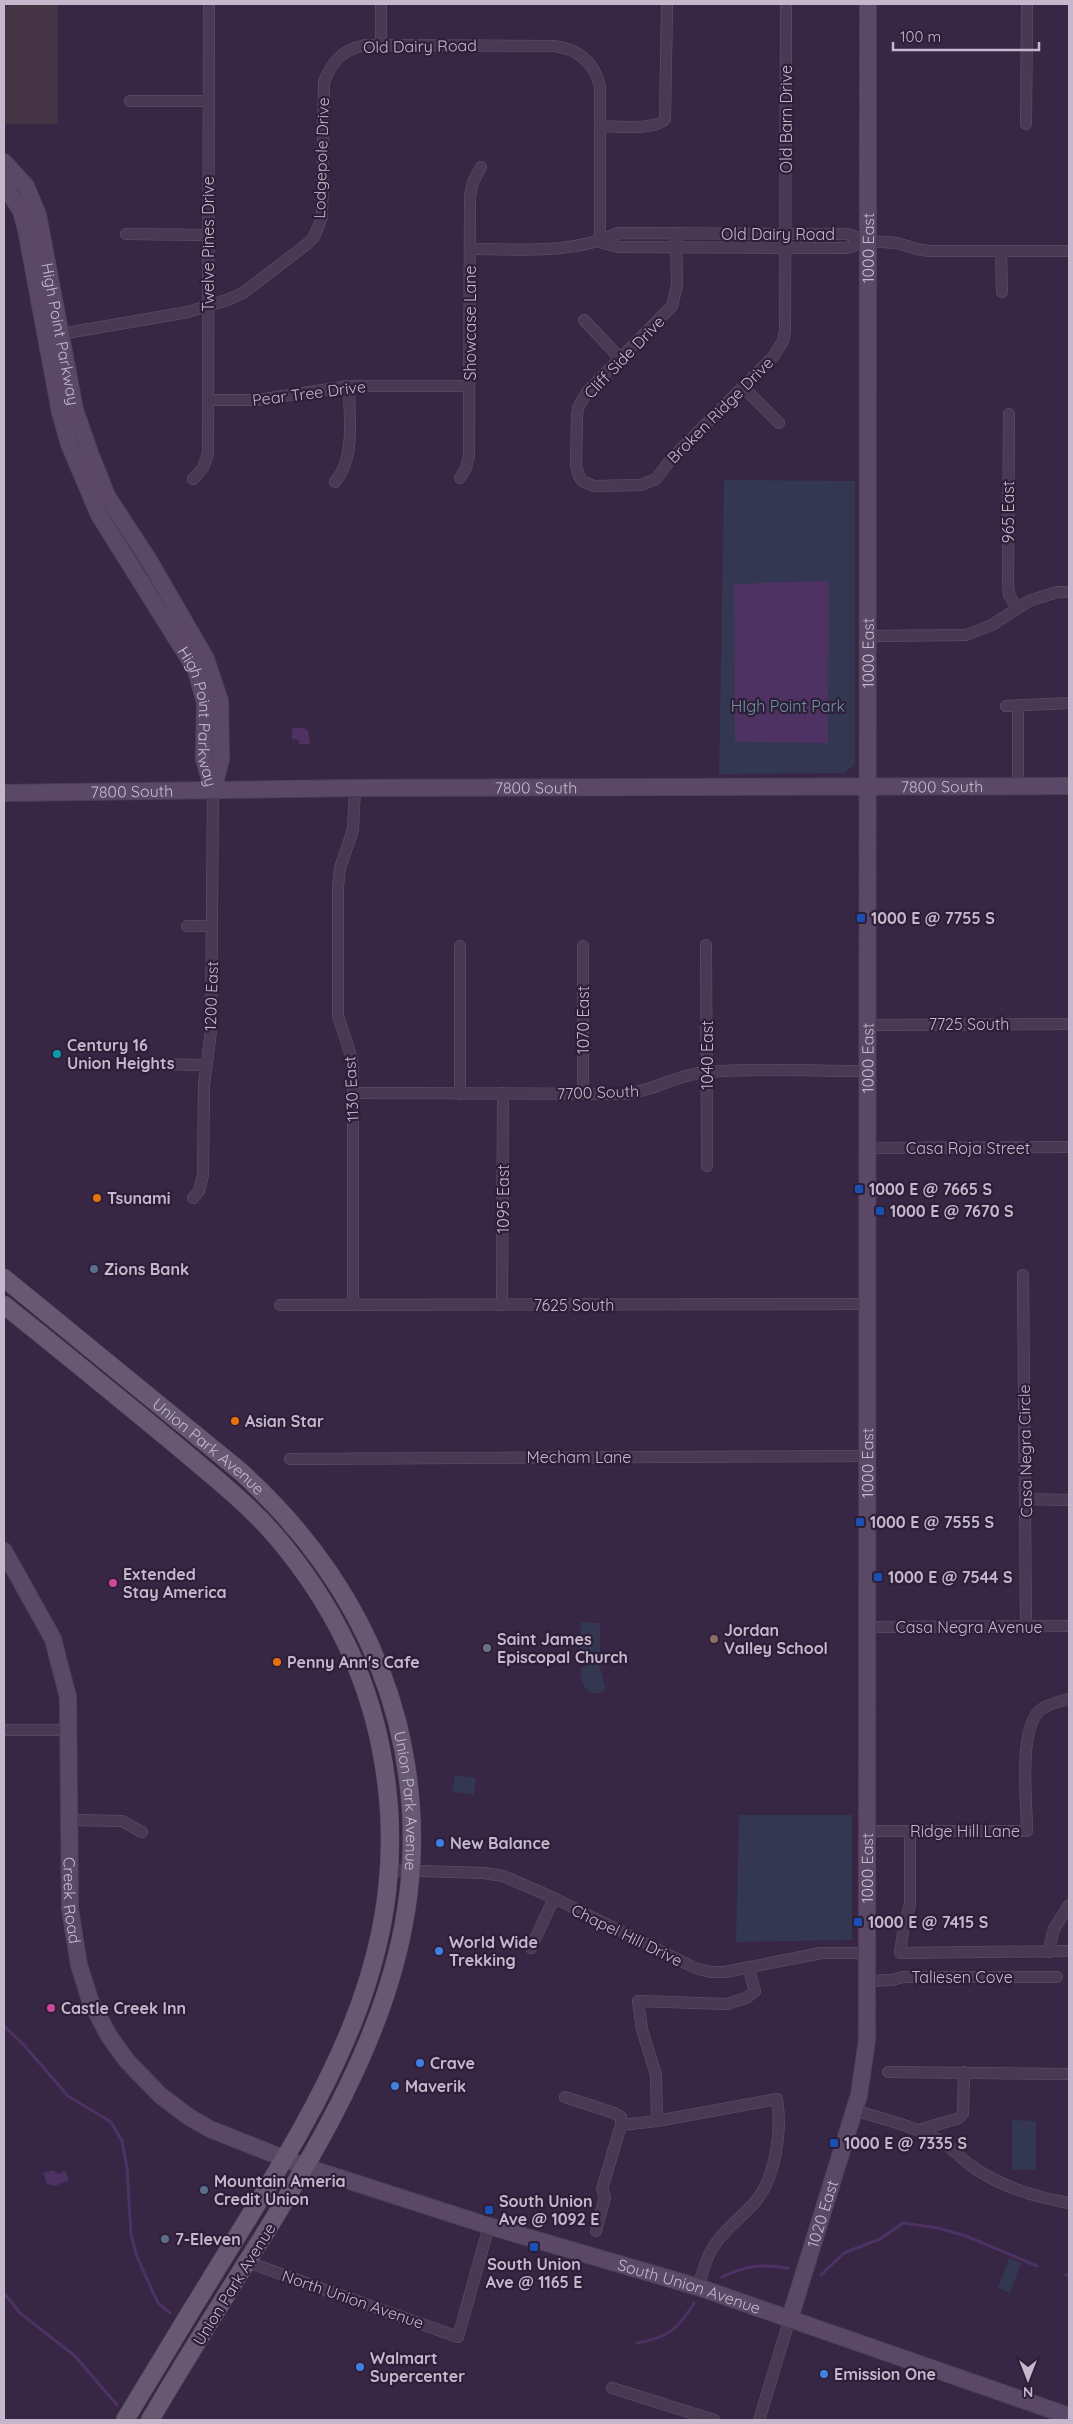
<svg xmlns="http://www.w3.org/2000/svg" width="1073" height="2424" viewBox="0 0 1073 2424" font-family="Quicksand,sans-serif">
	<rect width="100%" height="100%" fill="#372644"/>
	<rect fill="#443342" x="4" y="4" width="54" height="120"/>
	<g fill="#343752">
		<polygon points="724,480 855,481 855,764 845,773 719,774"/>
		<polygon points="581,1622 600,1623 600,1655 580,1655"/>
		<path d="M594,1662L599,1663L606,1690C588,1700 579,1685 581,1668Z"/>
		<polygon points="455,1775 476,1778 474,1795 452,1792"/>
		<polygon points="739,1815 852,1815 852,1940 736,1942"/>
		<polygon points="1012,2120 1036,2121 1036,2170 1012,2170"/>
		<polygon points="1009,2258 1021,2263 1010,2293 998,2288"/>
	</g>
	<g fill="#4e3263">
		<polygon points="829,581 828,743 735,742 734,584"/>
		<polygon points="292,728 304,728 308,731 310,744 299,744 299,740 292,739"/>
		<polygon points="52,2170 59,2174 65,2171 69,2180 55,2186 47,2184 43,2173"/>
	</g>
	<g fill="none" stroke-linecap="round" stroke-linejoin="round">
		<g stroke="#4e3263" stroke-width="3">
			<polyline points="4,2026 23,2044 68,2096 111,2122 122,2141 127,2168 131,2234 137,2257 158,2303 170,2313"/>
			<polyline points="821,2275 844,2253 880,2239 903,2223 938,2228 966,2236 1037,2266"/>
			<polyline points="1066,2275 1069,2275"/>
			<path d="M722,2277C748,2265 760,2264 788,2268"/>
			<polyline points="4,2293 20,2313 75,2356 117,2405"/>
			<path d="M637,2343C667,2338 679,2329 694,2303"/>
		</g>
		<defs>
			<g id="street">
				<polyline points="381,4 381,45"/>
				<polyline points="130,101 209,101"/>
				<polyline points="1026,124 1027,4"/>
				<path d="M600,126C615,126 656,131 665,119L667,4"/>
				<polyline points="676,233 677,285 672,306 587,392 578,408 577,416 576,466 579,476 582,481 594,486 641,485 656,479 671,459 773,357 783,341 785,331 786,4"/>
				<polyline points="126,234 209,235"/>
				<polyline points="600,242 618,247 847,248 867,241 897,243 917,249 929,251 1069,251"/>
				<path d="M470,249C519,249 572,255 618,233L847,234L867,241"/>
				<polyline points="1001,251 1002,292"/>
				<polyline points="584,320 620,358"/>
				<path d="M55,335L188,312L227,300L243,293L307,244L314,237L322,217L324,82C332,61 342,50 365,45L554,46C578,49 594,62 600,86V242"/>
				<polyline points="743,387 779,423"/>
				<polyline points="208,400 257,400 349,386 469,386"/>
				<polyline points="1009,414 1008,582 1009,595 1017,608"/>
				<polyline points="460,478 466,468 469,455 470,196 473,182 481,167"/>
				<polyline points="193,479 203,468 208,453 209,4"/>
				<path d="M335,482C356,458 349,417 349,386"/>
				<polyline points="867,636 966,635 992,625 1029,601 1057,592 1069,592"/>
				<polyline points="1006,706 1069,703"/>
				<polyline points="1018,707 1018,786"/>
				<polyline points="187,926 212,926"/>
				<polyline points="706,945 707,1166"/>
				<polyline points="460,946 460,1094"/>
				<polyline points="583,946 583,1094"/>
				<polyline points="868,1025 1069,1024"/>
				<polyline points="149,1064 206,1065"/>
				<path d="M354,1093L622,1094C653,1092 677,1074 707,1072C760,1068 815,1071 868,1071"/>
				<polyline points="867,1148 1069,1147"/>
				<polyline points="193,1198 199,1191 203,1175 204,1085 211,1031 213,790"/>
				<polyline points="1023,1275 1026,1627"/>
				<polyline points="280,1305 867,1304"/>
				<polyline points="353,1305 353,1076 352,1059 338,1016 338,886 340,868 353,830 355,788"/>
				<polyline points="502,1305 503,1093"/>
				<polyline points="290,1459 868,1456"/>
				<polyline points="1025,1499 1069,1500"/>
				<polyline points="868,1627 1069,1626"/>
				<polyline points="4,1730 68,1730"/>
				<polyline points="69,1820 122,1821 142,1832"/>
				<path d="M867,1831H1027C1027,1802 1017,1724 1043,1708C1050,1704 1061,1701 1069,1699"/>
				<polyline points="910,1831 910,1904 903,1932 900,1953 1069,1951"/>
				<polyline points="390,1870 484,1873 503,1876 554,1898 695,1968 710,1972 725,1972 821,1953 868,1953"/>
				<polyline points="531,1948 554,1898"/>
				<polyline points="1048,1952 1054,1929 1069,1905"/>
				<polyline points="868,1981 892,1980 903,1977 1057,1977"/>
				<polyline points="888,2072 1069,2074"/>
				<polyline points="565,2097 614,2113 621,2117 621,2125 602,2189 605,2197 596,2231"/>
				<path d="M854,2110C883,2119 914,2126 941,2141C952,2147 960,2158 970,2165C999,2186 1034,2197 1069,2203"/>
				<polyline points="657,2121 656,2075 642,2029 638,2001 727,2004 746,1998 755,1991 748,1967"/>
				<path d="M621,2125L657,2121L777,2099C782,2129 776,2178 755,2202C741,2218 721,2232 711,2251C705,2261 702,2275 698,2287"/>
				<polyline points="919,2130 959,2118 963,2113 964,2072"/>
				<polyline points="247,2262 458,2337 489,2226"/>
				<polyline points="612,2388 714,2420"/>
				<polyline points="759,2420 790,2318"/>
			</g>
			<g id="secondary">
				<path id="s1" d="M4,162L26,186L38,215L75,410L90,453L107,496L150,562L206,659L220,701L221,759L213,790"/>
				<path id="s2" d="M4,184L21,211L26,229L60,412L69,444L99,515L196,670L205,703L204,759L213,790"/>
				<path id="s3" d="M4,793L355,788L1069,786"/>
				<path id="s4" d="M4,1551L53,1639L68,1697L70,1909L79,1965L90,2000L109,2036L127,2061L160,2095L189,2117L210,2129L306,2167L489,2226L698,2287L1069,2416"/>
				<path id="s5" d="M790,2318L859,2095L867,2040L868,4"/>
			</g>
			<g id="primary">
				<path id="s6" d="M4,1278L240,1471C315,1539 371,1622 397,1721C447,1919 363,2075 262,2238C224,2298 186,2359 150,2420"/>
				<path d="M4,1305C62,1351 119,1398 176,1445C211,1475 249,1504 279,1540C330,1601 366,1671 381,1749C420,1947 326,2094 226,2254C192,2309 158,2365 125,2420"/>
			</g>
		</defs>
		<use href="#street" stroke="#61536b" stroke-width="12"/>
		<use href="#secondary" stroke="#4f415a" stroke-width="18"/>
		<use href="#primary" stroke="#4f415a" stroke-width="19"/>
		<use href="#street" stroke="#493a53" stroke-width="11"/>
		<use href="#secondary" stroke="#5b4866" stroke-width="16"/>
		<use href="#primary" stroke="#685973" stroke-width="18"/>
	</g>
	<g fill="#1a4fb4" stroke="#2e1f39" stroke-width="2">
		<rect x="856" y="913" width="10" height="10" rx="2.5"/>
		<rect x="854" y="1184" width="10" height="10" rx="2.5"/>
		<rect x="875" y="1206" width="10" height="10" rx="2.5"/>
		<rect x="855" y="1517" width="10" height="10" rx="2.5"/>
		<rect x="873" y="1572" width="10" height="10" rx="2.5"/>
		<rect x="853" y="1917" width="10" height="10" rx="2.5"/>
		<rect x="829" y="2138" width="10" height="10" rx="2.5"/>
		<rect x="484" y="2205" width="10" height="10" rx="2.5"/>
		<rect x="529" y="2242" width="10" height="10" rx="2.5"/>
	</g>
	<circle fill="#0f9aa8" stroke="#2e1f39" stroke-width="2" cx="57" cy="1054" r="5"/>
	<g fill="#e8710a" stroke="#2e1f39" stroke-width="2">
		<circle cx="97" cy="1198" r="5"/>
		<circle cx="235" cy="1421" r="5"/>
		<circle cx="277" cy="1662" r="5"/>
	</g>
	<g fill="#5c6f8a" stroke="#2e1f39" stroke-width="2">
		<circle cx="94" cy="1269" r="5"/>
		<circle cx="204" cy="2190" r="5"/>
		<circle cx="165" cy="2239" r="5"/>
	</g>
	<g fill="#d1479c" stroke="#2e1f39" stroke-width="2">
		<circle cx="113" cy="1583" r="5"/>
		<circle cx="51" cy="2008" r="5"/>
	</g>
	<circle fill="#8d6e63" stroke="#2e1f39" stroke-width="2" cx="714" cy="1639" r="5"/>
	<circle fill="#6b7280" stroke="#2e1f39" stroke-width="2" cx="487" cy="1648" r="5"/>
	<g fill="#3f7fe0" stroke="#2e1f39" stroke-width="2">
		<circle cx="440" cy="1843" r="5"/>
		<circle cx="439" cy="1951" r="5"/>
		<circle cx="420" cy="2063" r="5"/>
		<circle cx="395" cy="2086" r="5"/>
		<circle cx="360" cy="2367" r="5"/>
		<circle cx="824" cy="2374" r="5"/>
	</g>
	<g text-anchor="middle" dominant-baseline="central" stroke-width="4.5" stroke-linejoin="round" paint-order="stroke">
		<g font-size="16" fill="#c5b8cd" stroke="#2e1f39">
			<text transform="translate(420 46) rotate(-1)">Old Dairy Road</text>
			<text transform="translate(786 119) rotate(-90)">Old Barn Drive</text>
			<text transform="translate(321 158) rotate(-88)">Lodgepole Drive</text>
			<text x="778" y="234">Old Dairy Road</text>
			<text transform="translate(208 244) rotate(-90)">Twelve Pines Drive</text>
			<text stroke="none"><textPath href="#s5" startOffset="2081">1000 East</textPath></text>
			<text transform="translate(470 323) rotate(-90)">Showcase Lane</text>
			<text stroke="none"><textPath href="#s1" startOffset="185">High Point Parkway</textPath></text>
			<text transform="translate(624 357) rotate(-46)">Cliff Side Drive</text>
			<text transform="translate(309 393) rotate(-7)">Pear Tree Drive</text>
			<text transform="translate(720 410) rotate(-45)">Broken Ridge Drive</text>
			<text transform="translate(1008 512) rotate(-90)">965 East</text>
			<text stroke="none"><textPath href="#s5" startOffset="1676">1000 East</textPath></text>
			<text stroke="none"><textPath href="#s2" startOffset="576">High Point Parkway</textPath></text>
			<text stroke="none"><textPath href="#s3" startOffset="938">7800 South</textPath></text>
			<text stroke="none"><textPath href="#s3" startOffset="532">7800 South</textPath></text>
			<text stroke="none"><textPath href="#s3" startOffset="128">7800 South</textPath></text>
			<text transform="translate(211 996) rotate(-88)">1200 East</text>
			<text transform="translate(583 1020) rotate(-90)">1070 East</text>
			<text x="969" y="1024">7725 South</text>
			<text transform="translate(707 1055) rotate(-90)">1040 East</text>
			<text stroke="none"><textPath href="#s5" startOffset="1271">1000 East</textPath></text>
			<text transform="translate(351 1089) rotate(-93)">1130 East</text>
			<text transform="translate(598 1092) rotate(-2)">7700 South</text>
			<text x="968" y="1148">Casa Roja Street</text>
			<text transform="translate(503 1199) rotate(-90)">1095 East</text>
			<text x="574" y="1305">7625 South</text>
			<text stroke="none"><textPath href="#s6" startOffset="265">Union Park Avenue</textPath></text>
			<text transform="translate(1025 1451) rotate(-91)">Casa Negra Circle</text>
			<text x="579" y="1457">Mecham Lane</text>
			<text stroke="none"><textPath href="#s5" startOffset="866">1000 East</textPath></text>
			<text x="969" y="1627">Casa Negra Avenue</text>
			<text stroke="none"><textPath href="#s6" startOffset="685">Union Park Avenue</textPath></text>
			<text x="965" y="1831">Ridge Hill Lane</text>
			<text stroke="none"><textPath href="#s5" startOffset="461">1000 East</textPath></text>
			<text stroke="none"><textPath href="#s4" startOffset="364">Creek Road</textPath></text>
			<text transform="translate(627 1935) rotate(26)">Chapel Hill Drive</text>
			<text x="962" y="1977">Taliesen Cove</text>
			<text stroke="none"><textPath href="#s5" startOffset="109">1020 East</textPath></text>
			<text transform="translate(234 2284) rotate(-58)">Union Park Avenue</text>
			<text stroke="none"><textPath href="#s4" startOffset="1150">South Union Avenue</textPath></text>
			<text transform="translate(353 2299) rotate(19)">North Union Avenue</text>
		</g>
		<g font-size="16" fill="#6e949f" stroke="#2e1f39">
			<text x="788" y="706">HIgh Point Park</text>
		</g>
		<g font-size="16" font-weight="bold" fill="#c5b8cd" stroke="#2e1f39" text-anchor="start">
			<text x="871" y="918">1000 E @ 7755 S</text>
			<text x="67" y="1045">Century 16<tspan x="67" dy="18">Union Heights</tspan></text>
			<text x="869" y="1189">1000 E @ 7665 S</text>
			<text x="107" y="1198">Tsunami</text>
			<text x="890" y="1211">1000 E @ 7670 S</text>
			<text x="104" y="1269">Zions Bank</text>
			<text x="245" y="1421">Asian Star</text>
			<text x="870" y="1522">1000 E @ 7555 S</text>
			<text x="123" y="1574">Extended<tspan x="123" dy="18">Stay America</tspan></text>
			<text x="888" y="1577">1000 E @ 7544 S</text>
			<text x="724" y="1630">Jordan<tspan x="724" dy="18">Valley School</tspan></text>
			<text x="497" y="1639">Saint James<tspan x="497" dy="18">Episcopal Church</tspan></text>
			<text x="287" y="1662">Penny Ann's Cafe</text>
			<text x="450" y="1843">New Balance</text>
			<text x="868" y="1922">1000 E @ 7415 S</text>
			<text x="449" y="1942">World Wide<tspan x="449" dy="18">Trekking</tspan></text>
			<text x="61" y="2008">Castle Creek Inn</text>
			<text x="430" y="2063">Crave</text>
			<text x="405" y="2086">Maverik</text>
			<text x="844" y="2143">1000 E @ 7335 S</text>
			<text x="214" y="2181">Mountain Ameria<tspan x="214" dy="18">Credit Union</tspan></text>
			<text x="499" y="2201">South Union<tspan x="499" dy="18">Ave @ 1092 E</tspan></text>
			<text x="175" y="2239">7-Eleven</text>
			<text x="534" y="2264" text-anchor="middle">South Union<tspan x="534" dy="18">Ave @ 1165 E</tspan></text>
			<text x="370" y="2358">Walmart<tspan x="370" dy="18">Supercenter</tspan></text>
			<text x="834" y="2374">Emission One</text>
		</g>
	</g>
	<rect width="1073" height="2424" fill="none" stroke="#c5b8cd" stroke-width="10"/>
	<g transform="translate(1028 2379) rotate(180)" stroke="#2e1f39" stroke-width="4" paint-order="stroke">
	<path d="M0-4L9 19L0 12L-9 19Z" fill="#c5b8cd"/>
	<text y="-8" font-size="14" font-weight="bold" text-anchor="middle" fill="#c5b8cd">N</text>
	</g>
	<path d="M893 42v8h146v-8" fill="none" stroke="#c5b8cd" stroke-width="2.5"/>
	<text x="900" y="42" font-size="15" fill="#c5b8cd" stroke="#2e1f39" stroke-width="4" paint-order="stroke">100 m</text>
</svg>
